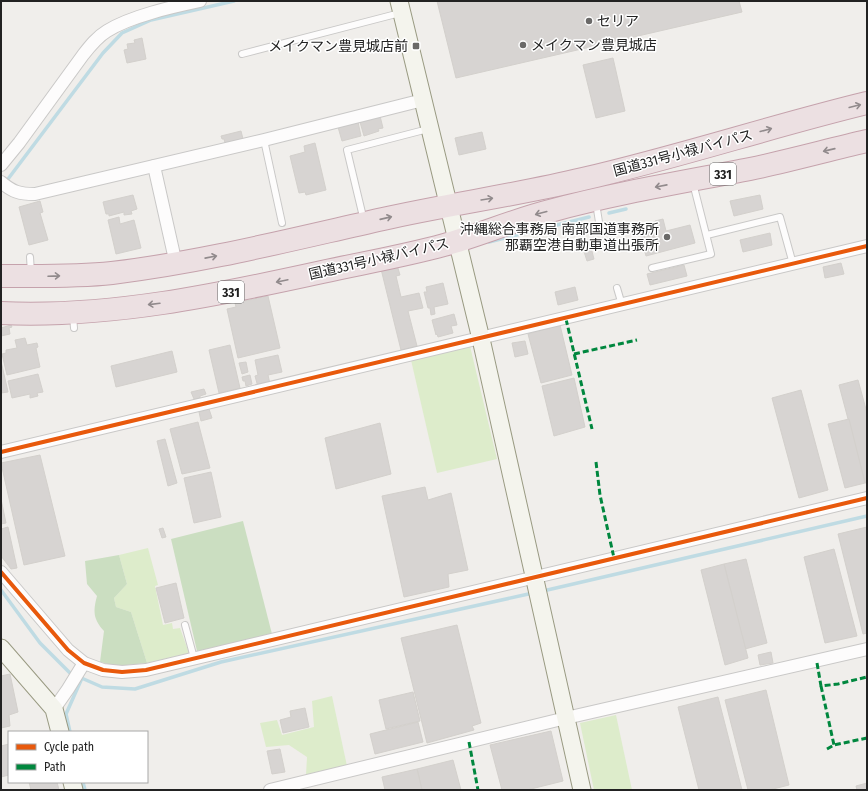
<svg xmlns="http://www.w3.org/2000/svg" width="868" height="791" viewBox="0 0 868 791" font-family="'Fira Sans Condensed','Noto Sans JP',sans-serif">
	<rect width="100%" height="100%" fill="#f0eeeb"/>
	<g fill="#ddeccb">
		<polygon points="470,346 497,459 437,473 411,360"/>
		<polygon points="148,548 158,585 155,586 163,625 172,623 173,629 180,628 189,653 147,663 131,612 116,607 114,598 127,584 119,555"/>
		<polygon points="332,696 347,766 306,775 307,757 289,745 266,747 260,723 277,720 282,735 314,727 312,701"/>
		<polygon points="616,715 632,790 594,790 580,723"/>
	</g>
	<g fill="#cbdec1">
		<polygon points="243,521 272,634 197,651 171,539"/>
		<path d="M119,555L127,584L114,598L116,607L131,612L147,663L117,666L100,662L104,631C93,619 93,611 97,596L87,584L85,561Z"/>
	</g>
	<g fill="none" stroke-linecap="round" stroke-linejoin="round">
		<g stroke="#bfdbe3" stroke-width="3.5">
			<polyline points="5,183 103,53 122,33 151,20 234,1"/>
			<polyline points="609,213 626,209"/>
			<polyline points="489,242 589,217"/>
			<polyline points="1,590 40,643 70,673 102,687 135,689 221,662 533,593"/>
			<polyline points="543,591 867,516"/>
			<polyline points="70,732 66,714 82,678"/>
			<polyline points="83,782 85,790"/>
		</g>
	</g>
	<g fill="#d7d4d2" stroke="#d3d0cc">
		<polygon points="437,1 739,1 742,12 456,78"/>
		<polygon points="142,38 146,59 127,63 124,50 128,49 127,44 135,43 134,40"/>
		<polygon points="613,58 625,111 596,118 583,65"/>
		<polygon points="380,116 383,128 378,129 379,131 364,136 360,122"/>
		<polygon points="358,122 361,136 342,141 338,127"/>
		<polygon points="241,131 243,139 225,143 224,139 222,139 221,136"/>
		<polygon points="482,132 486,149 459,155 455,138"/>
		<polygon points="315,143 326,190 306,195 305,192 299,193 290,156 305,152 304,146"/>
		<polygon points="133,195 137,209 131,211 132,214 124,215 124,212 109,216 109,214 106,214 103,202"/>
		<polygon points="760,195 763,209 734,216 730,201"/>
		<polygon points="40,201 43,212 40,213 48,240 29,245 19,207"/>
		<polygon points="119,217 120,224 134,220 141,248 116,254 108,220"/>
		<polygon points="663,219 666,231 690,225 695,243 646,256 639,230 656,226 655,221"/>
		<polygon points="770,233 772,245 743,252 740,240"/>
		<polygon points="589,240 594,259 587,261 581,242"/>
		<polygon points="841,263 844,274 825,278 823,267"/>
		<polygon points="397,265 400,275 396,276 401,297 419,293 423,308 408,311 417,346 401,350 381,269"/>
		<polygon points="684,265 687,276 650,285 647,274"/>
		<polygon points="443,283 448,304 434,307 435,314 431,315 430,308 428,308 424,292 427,292 426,287"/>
		<polygon points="575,287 578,300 558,305 555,292"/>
		<polygon points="268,296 280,348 238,358 227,309 236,307 235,303"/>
		<polygon points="454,314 457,325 451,326 453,333 438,337 437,334 436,335 432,320"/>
		<polygon points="11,325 12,327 9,328 10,334 1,336 1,328"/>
		<polygon points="560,325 572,375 541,383 528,334"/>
		<polygon points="25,338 27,345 37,343 38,347 36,348 40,367 7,375 2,354 6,353 6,350 17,348 15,340"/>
		<polygon points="525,341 528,354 515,357 512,343"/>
		<polygon points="230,345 240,388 219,393 209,350"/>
		<polygon points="172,351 177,372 116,387 111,366"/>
		<polygon points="278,355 282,372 268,375 270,384 258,387 255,376 258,375 255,360"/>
		<polygon points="1,361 8,392 1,393"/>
		<polygon points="246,362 248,372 242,374 239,363"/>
		<polygon points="38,374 43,392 37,393 38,396 30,398 30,394 12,398 8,381"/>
		<polygon points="250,375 252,384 246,386 245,381 243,381 242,377"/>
		<polygon points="574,378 585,427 554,436 542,386"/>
		<polygon points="858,380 867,413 867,483 865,483 839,385"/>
		<polygon points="204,389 206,394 200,396 200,398 194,399 191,392"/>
		<polygon points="801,390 828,490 799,498 772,398"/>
		<polygon points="209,409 212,418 201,421 199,412"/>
		<polygon points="849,419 865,483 845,488 828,424"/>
		<polygon points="198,422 210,468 182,474 170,429"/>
		<polygon points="380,423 391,474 336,489 325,438"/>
		<polygon points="165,439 177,483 168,486 157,441"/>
		<polygon points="40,455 65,556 24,565 1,463"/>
		<polygon points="211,472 221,517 194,523 184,478"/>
		<polygon points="425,487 428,500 451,493 468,570 448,574 449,587 404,597 382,496"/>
		<polygon points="1,499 6,523 1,524"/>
		<polygon points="8,527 17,568 11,569 1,556 1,529"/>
		<polygon points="867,527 867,633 863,634 838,534"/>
		<polygon points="163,528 166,537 162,538 159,529"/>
		<polygon points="834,549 857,636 825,643 804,557"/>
		<polygon points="746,559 767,643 745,649 724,564"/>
		<polygon points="724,564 748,658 725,665 701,570"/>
		<polygon points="176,583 184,618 165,623 156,588"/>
		<polygon points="457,625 481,723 472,726 474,730 427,743 401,638"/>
		<polygon points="771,652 773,663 760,665 758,655"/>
		<polygon points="10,674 18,712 9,715 10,726 1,728 1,676"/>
		<polygon points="766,690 789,785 769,790 748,790 725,700"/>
		<polygon points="413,692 420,721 386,729 379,700"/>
		<polygon points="718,697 742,790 699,790 678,707"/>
		<polygon points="305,708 309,727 283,733 280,720 291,717 290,711"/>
		<polygon points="418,722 423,742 375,754 370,734"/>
		<polygon points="551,731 563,781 527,790 502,790 490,745"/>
		<polygon points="9,744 9,775 1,777 1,746"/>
		<polygon points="280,749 285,772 272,774 267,751"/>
		<polygon points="453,760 461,790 422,790 417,769"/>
		<polygon points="417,769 422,790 385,790 382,777"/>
		<polygon points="29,782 57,782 59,790 31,790"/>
		<polygon points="867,783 867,790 857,790 856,786"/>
	</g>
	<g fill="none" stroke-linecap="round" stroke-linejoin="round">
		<defs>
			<g id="lane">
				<polyline points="242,54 400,13"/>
				<polyline points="264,140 282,223"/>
				<polyline points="596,203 599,222"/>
				<polyline points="364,221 347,150 428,129"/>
				<polyline points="707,235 780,217 793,264"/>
				<polyline points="30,257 31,273"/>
				<polyline points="652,268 711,254 693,183"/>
				<polyline points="617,288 622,305"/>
				<polyline points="73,316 74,328"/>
				<polyline points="185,625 194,658"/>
			</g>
			<g id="street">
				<path d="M1,165L19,143L83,55C90,46 97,37 107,31C131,16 172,7 200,1"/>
				<polyline points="154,166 176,264"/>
				<path d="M1,182C13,192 19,194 35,194L264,140L423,100"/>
				<polyline points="1,452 867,246"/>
				<polyline points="1,572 68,650 84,663 103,670 122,672 146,670 867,498"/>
				<polyline points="54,709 68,689 84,663"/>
				<polyline points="270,790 566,718 867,649"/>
			</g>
			<g id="secondary">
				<polyline points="399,1 481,339 582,790"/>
				<polyline points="1,648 54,709 60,732"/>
				<polyline points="72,782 74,790"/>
			</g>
			<g id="highway">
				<path d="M1,276C38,276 75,277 112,273C204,262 293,239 383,219C449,204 517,195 583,179C679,157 772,126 867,103"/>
				<path d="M1,313C109,318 217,295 322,272C363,263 404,256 444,245C480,235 514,220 550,211C616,193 683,182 750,169C789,161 828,150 867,141"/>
			</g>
		</defs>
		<use href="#lane" stroke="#c9c8c7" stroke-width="8"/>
		<use href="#street" stroke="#c9c8c7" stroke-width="14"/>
		<use href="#secondary" stroke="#999a82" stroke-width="19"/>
		<use href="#highway" stroke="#c5a2ac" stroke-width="24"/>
		<use href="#lane" stroke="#fdfcfc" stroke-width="6"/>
		<use href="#street" stroke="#fdfcfc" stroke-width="12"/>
		<use href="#secondary" stroke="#f4f4ed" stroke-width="17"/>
		<use href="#highway" stroke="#ece0e2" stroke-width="22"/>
		<g stroke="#00873e" stroke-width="3" stroke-dasharray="6 3" stroke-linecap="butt">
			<polyline points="566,319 592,429"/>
			<polyline points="574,354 637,340"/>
			<polyline points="596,462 600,495 614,558"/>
			<polyline points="817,663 821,686 838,684 867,677"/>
			<polyline points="821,686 834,745"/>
			<polyline points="469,742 478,790"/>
			<polyline points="827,749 834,745 867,738"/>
		</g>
		<defs>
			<g id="cycleway">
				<polyline points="1,452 867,246"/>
				<polyline points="1,572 68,650 84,663 103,670 122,672 146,670 867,498"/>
			</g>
		</defs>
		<use href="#cycleway" stroke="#fff" stroke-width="6"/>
		<use href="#cycleway" stroke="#e8590c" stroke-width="4"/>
	</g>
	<defs><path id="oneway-shaft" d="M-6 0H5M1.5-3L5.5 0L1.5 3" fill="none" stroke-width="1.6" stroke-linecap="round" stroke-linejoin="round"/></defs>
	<g stroke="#918a8c">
		<use href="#oneway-shaft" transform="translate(855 106) rotate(-14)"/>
		<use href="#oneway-shaft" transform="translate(766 130) rotate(-15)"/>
		<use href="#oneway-shaft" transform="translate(829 150) rotate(167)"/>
		<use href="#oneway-shaft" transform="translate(661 186) rotate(169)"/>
		<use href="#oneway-shaft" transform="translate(487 199) rotate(-9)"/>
		<use href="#oneway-shaft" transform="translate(541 213) rotate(165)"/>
		<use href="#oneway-shaft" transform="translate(386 218) rotate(-13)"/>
		<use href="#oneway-shaft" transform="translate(211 257) rotate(-11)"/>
		<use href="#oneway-shaft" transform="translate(54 276) rotate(-2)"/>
		<use href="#oneway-shaft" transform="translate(282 281) rotate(168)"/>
		<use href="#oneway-shaft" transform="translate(154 304) rotate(173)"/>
	</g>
	<g fill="#6a6968" stroke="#fff" stroke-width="1.5">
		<circle cx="589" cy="21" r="4"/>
		<circle cx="523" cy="45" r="4"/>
		<rect x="412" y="42" width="8" height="8" rx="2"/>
		<circle cx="667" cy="237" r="4"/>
	</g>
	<g text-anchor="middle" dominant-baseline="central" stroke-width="3" stroke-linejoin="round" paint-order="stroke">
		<g fill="#fff" stroke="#646464" stroke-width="1">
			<rect x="710" y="163" width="26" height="22" rx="3"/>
			<rect x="218" y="281" width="26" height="22" rx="3"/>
		</g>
		<g font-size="13" font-weight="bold" fill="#222">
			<text x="723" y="174">331</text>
			<text x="231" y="292">331</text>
		</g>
		<g font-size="14" fill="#222" stroke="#fff" text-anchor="start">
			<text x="597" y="21">セリア</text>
			<text x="531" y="45">メイクマン豊見城店</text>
			<text x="408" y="46" text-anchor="end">メイクマン豊見城店前</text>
			<text x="659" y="229" text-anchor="end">沖縄総合事務局 南部国道事務所<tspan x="659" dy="16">那覇空港自動車道出張所</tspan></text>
		</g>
		<g font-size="14" fill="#222" stroke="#fff">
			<text transform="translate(683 153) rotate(-15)">国道331号小禄バイパス</text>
			<text transform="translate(379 259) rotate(-13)">国道331号小禄バイパス</text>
		</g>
	</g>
	<rect width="868" height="791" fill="none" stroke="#222222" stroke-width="4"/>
	<rect x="8" y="731" width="140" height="52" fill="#ffffff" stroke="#a7a7a7"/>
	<rect x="16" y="744" width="20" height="6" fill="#e8590c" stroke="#a7a7a7"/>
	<text x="44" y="751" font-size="12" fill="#222222">Cycle path</text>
	<rect x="16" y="764" width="20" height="6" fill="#00873e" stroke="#a7a7a7"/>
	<text x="44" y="771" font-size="12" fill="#222222">Path</text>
</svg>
